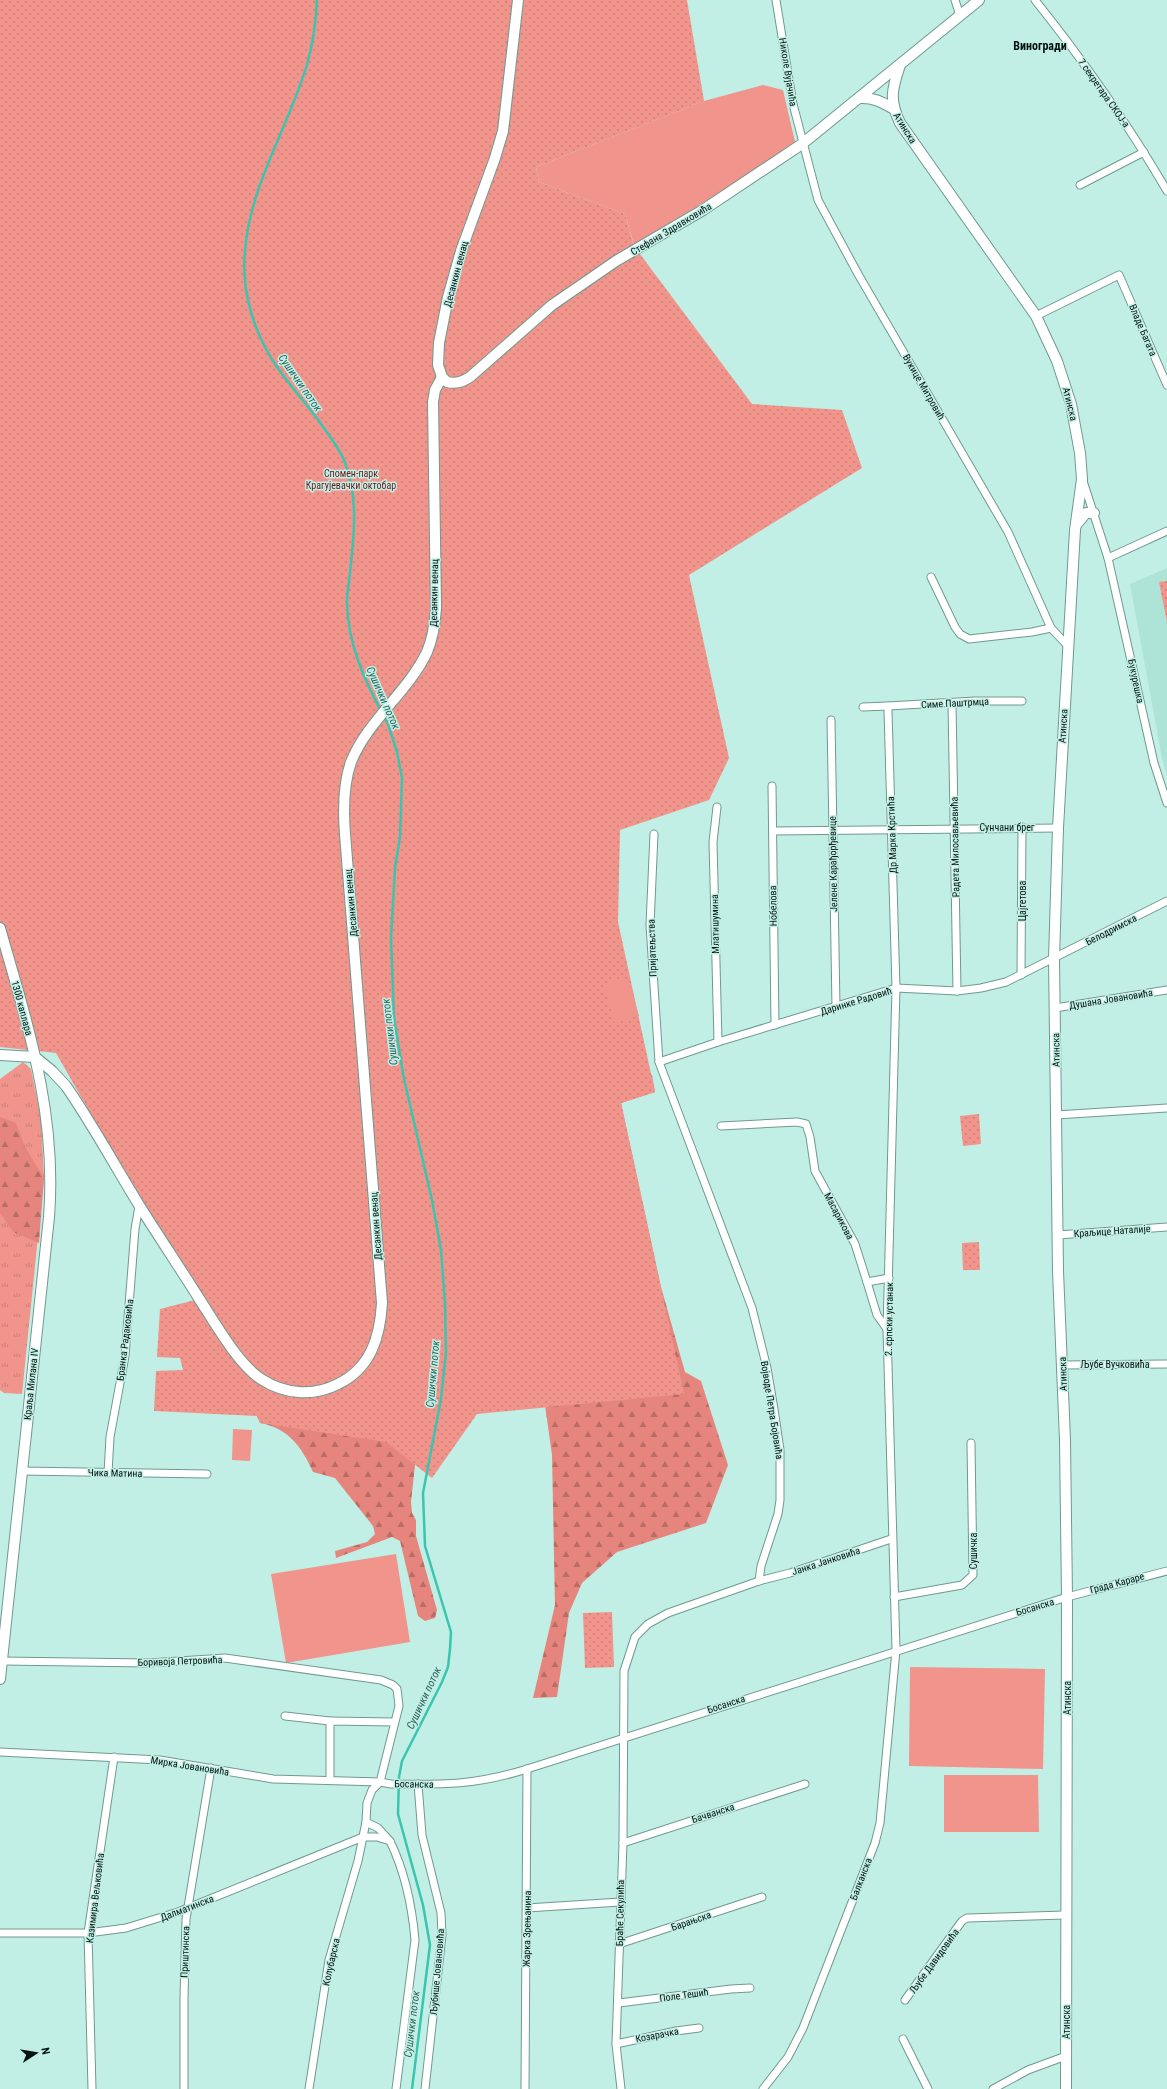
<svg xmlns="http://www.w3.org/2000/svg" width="1167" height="2089" viewBox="0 0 1167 2089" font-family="'Roboto Condensed',sans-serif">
	<defs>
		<pattern id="grass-tufts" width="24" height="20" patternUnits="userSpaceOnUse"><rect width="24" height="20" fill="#f0948c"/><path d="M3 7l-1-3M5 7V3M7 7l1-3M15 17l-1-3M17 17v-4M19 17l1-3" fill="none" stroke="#cc7f78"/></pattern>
		<pattern id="forest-firs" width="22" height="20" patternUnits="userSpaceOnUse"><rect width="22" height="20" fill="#e5857d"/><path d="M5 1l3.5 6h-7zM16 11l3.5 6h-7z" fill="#b76c65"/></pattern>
		<pattern id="park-dots" width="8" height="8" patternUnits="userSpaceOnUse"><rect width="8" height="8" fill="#f0948c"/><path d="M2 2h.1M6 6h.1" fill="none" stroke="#cc7f78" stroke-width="1.8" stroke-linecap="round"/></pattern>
	</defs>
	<rect width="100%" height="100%" fill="#c2efe5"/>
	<polygon fill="#aee3d8" points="1167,568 1167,776 1162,758 1130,584"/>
	<polygon fill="url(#grass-tufts)" points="23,1062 31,1069 41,1119 44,1178 22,1394 4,1393 0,1390 0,1079"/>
	<g fill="url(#forest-firs)">
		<polygon points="619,1071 652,1075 655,1092 621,1103 661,1287 685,1372 701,1381 728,1465 706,1523 617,1552 582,1583 569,1613 557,1697 533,1698 555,1605 552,1455 541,1377"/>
		<polygon points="0,1117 16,1123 25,1147 44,1178 39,1243 13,1232 0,1213"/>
		<path d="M257,1416L351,1420L416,1456L411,1502L412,1513L416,1520V1536L437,1610L435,1618L425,1621L418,1616L400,1541L392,1537L336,1558L335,1551L367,1542L375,1534L373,1526L335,1478L313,1472C302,1447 288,1428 260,1423Z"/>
	</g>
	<g fill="url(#park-dots)">
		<polygon points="0,0 687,0 704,101 536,167 539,182 625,214 634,246 752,404 842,410 862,468 689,575 729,758 709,800 620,830 618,922 655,1092 621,1103 684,1394 477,1414 432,1478 386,1442 260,1423 257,1416 154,1411 156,1371 183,1370 180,1358 157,1357 160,1309 199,1299 167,1248 56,1053 0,1047"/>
		<polygon points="1167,581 1167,622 1159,582"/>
		<polygon points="979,1114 981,1144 963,1146 960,1116"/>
		<polygon points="979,1242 980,1270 963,1270 962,1243"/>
		<polygon points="612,1612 614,1667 585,1668 583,1613"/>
	</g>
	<g fill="#f0948c">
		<polygon points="763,85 783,90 796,146 634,245 625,214 539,182 536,167 704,101"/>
		<polygon points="628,978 639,1016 614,1022 604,984"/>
		<polygon points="233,1429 252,1430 250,1461 232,1460"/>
		<polygon points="396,1554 410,1642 286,1663 271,1574"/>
		<polygon points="910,1667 1045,1669 1043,1769 909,1766"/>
		<polygon points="944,1775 1038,1775 1039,1832 944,1832"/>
	</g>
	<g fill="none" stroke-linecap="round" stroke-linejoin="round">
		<g stroke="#3ac5af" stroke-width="2.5">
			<path d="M317,0C316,23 313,45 306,68C287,129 250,186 245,251C241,291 254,334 277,367C290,386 306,403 319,421C327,433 338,446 344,460C359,496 354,535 350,573C349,582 347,593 347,603C348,643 363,677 381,711"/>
			<polyline points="383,715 388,724 397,752 402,778 400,837 395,868 391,938 394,1018 404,1079 432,1200 441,1250 445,1303 446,1352 441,1399 423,1493 425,1546 451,1632 450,1649 448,1667 442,1682 402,1761 399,1777 398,1814 423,1905 430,1945 412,2089"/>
		</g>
		<defs>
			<g id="street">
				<polyline points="776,0 793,104 818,200 858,274 1008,532 1051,628 1068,646"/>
				<polyline points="955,0 960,16"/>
				<path d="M1035,0C1083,60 1128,124 1167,191"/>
				<polyline points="1080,185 1144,152"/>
				<polyline points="1036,316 1119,275 1167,385"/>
				<polyline points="1083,481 1108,558 1154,763 1167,803"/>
				<polyline points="1108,558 1167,531"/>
				<polyline points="931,577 955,627 960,634 969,639 1032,632 1051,628"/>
				<polyline points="952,703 957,991"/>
				<polyline points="888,706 975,701 1022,701"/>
				<polyline points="831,720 836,1007"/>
				<polyline points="772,786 775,1025"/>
				<polyline points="717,807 713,842 718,1042"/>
				<polyline points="773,831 1058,828"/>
				<polyline points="1021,975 1022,827"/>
				<polyline points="1055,1008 1167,990"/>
				<polyline points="659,1062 718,1042 896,988 957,991 981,988 1006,982 1167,901"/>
				<polyline points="1056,1115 1167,1108"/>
				<polyline points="721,1126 797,1122 806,1124 810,1137 815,1171 855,1244 867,1282 889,1278"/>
				<polyline points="1058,1235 1167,1227"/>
				<polyline points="867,1282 877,1315 887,1329"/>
				<polyline points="1063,1365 1167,1364"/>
				<polyline points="22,1471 207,1474"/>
				<polyline points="108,1473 110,1437 125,1356 135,1229 139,1206"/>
				<polyline points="759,1581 790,1573 891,1539"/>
				<polyline points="894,1597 962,1585 973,1575 971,1443"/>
				<polyline points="2,1661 148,1663 225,1658 381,1680 393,1685 397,1689 399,1706 380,1782 372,1790 367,1803 366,1822 358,1861 329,1960 309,2089"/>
				<polyline points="285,1716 330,1721"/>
				<path d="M0,1752L160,1760L273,1779L380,1782L391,1784C443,1785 477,1785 527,1769L1067,1597L1167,1571"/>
				<polyline points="330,1780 330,1721 394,1722"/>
				<polyline points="418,1784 422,1835 441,1913 442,1935 425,2089"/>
				<polyline points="366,1822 378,1828 390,1841"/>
				<polyline points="623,1843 805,1784"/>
				<polyline points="527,1908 620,1902"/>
				<path d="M0,1933H88L126,1928L178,1912L363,1837H377L390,1841C405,1872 412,1905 415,1940L396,2089"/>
				<polyline points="619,1944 762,1897"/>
				<polyline points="905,2000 962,1921 967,1918 1065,1915"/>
				<polyline points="619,2003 731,1989 750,1988"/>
				<polyline points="903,2039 928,2089"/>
				<polyline points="616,2044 676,2031 699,2028"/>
				<polyline points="92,2089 88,1933 114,1757"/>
				<polyline points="184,2089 184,1998 186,1919 211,1768"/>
				<polyline points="525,2089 527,1769"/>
				<polyline points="621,2089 616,2044 623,1843 624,1671 635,1637 648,1624 668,1613 759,1581 761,1566 778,1514 780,1500 780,1450 774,1409 767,1368 752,1308 659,1062 650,925 654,834"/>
				<polyline points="763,2089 788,2057 803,2028 875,1843 880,1823 896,1650 887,1329 896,988 888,711 888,706 863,707"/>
				<polyline points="993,2089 1028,2070 1066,2056"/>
			</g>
			<g id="secondary">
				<path d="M518,0L503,131L495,158L461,251L448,297L439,343L438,365L442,377L447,382C456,384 462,382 470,377L552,305L616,261L703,210L802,144L979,0"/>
				<path d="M900,65C892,89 889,100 900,123L1036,316L1057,361L1071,404L1080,453L1082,479L1075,530L1058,828L1054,959L1058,1271L1065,1440L1067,1597L1066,2089"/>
				<path d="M859,98C873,97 882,102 894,109"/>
				<polyline points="1076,525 1086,513 1094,513"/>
				<path d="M0,928C28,1027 57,1113 49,1217L0,1679"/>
				<path d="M0,1055L35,1057L52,1071L66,1086C93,1125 115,1166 139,1205C159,1237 180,1268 200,1300C215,1323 238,1364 261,1379C284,1394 313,1397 338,1384C371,1368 380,1337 382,1303L345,834C343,809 343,785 351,762C368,720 408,692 427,652C433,638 435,623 436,608L433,402L435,390L442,377"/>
			</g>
		</defs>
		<use href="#street" stroke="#6f9990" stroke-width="9"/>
		<use href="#secondary" stroke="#6f9990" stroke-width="12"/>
		<use href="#street" stroke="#fff" stroke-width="7"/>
		<use href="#secondary" stroke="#fff" stroke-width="10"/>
	</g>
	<g text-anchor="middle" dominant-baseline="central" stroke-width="3" stroke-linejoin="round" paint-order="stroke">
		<g font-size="10" fill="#041411" stroke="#c2efe5">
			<text transform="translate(788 72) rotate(81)">Николе Вујачића</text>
			<text transform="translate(1104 93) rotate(55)">7 секретара СКОЈ-а</text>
			<text transform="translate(905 128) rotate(58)">Атинска</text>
			<text transform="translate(671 229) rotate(-31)">Стефана Здравковића</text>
			<text transform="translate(456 274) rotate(-75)">Десанкин венац</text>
			<text transform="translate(1143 330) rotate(67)">Владе Багата</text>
			<text transform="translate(924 387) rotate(60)">Вукице Митровић</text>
			<text transform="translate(1070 404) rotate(76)">Атинска</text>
			<text transform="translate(434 593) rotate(-89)">Десанкин венац</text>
			<text transform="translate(1136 681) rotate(78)">Букурешка</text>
			<text transform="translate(955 703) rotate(-3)">Симе Паштрмца</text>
			<text transform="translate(1063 726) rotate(-87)">Атинска</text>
			<text x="1007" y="827">Сунчани брег</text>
			<text transform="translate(892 835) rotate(-92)">Др Марка Крстића</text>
			<text transform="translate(955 847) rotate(-91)">Радета Милосављевића</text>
			<text transform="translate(833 864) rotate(-91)">Јелене Карађорђевице</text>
			<text transform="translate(1022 901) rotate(-90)">Цајгетова</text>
			<text transform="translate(351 903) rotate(-95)">Десанкин венац</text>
			<text transform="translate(773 906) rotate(-91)">Нобелова</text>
			<text transform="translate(715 924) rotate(-91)">Млатишумина</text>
			<text transform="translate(1111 930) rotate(-27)">Белодримска</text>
			<text transform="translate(652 948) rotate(-92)">Пријатељства</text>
			<text transform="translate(1111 999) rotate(-9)">Душана Јовановића</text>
			<text transform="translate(856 1001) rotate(-17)">Даринке Радовић</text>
			<text transform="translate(22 1008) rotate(75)">1300 каплара</text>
			<text transform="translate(1056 1050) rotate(-91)">Атинска</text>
			<text transform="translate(839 1216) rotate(62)">Масарикова</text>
			<text transform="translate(376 1226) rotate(-94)">Десанкин венац</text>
			<text transform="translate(1112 1231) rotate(-4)">Краљице Наталије</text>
			<text transform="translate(889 1319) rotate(-89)">2. српски устанак</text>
			<text transform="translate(125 1340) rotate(-83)">Бранка Радаковића</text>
			<text x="1115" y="1364">Љубе Вучковића</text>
			<text transform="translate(1063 1374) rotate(-92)">Атинска</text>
			<text transform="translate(31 1384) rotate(-84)">Краља Милана IV</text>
			<text transform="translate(772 1410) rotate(81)">Војводе Петра Бојовића</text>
			<text transform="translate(115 1473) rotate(1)">Чика Матина</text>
			<text transform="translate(973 1551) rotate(-90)">Сушичка</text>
			<text transform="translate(826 1561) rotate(-18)">Јанка Јанковића</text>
			<text transform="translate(1117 1583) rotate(-15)">Града Караре</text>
			<text transform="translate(1035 1607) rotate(-17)">Босанска</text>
			<text transform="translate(180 1661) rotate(-2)">Боривоја Петровића</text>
			<text transform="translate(1067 1698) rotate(-90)">Атинска</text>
			<text transform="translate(726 1704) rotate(-18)">Босанска</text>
			<text transform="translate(190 1766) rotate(9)">Мирка Јовановића</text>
			<text transform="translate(414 1784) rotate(1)">Босанска</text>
			<text transform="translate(713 1813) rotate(-18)">Бачванска</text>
			<text transform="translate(861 1879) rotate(-69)">Балканска</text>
			<text transform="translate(95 1898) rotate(-83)">Казимира Вељковића</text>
			<text transform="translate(187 1908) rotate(-21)">Далматинска</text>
			<text transform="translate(620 1913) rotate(-89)">Браће Секулића</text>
			<text transform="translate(691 1921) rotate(-19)">Барањска</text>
			<text transform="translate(527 1929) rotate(-89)">Жарка Зрењанина</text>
			<text transform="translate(185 1952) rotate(-88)">Приштинска</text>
			<text transform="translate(934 1961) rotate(-54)">Љубе Давидовића</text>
			<text transform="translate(331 1962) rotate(-77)">Колубарска</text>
			<text transform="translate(437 1972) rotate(-85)">Љубише Јовановића</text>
			<text transform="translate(684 1995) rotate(-8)">Поле Тешић</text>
			<text transform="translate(1066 2022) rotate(-90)">Атинска</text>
			<text transform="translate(657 2035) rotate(-11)">Козарачка</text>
		</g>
		<g font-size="10" fill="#6c1517" stroke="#c2efe5">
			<text x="351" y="473">Спомен-парк<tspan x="351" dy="12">Крагујевачки октобар</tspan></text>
		</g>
		<g font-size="11" font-style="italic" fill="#2c6259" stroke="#c2efe5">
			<text transform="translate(300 383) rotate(55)">Сушички поток</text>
			<text transform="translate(383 698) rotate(66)">Сушички поток</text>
			<text transform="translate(390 1032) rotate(-97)">Сушички поток</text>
			<text transform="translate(433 1374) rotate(-85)">Сушички поток</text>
			<text transform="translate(424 1698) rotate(-65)">Сушички поток</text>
			<text transform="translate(412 2024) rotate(-83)">Сушички поток</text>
		</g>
		<g font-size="12" font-weight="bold" fill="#041411" stroke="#c2efe5">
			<text x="1040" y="46">Виногради</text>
		</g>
	</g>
	<g transform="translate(36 2053) rotate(78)" stroke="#c2efe5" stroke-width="3" paint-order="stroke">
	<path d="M0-3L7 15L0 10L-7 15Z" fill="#041411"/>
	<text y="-6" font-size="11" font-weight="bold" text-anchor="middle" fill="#041411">N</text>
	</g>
</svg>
